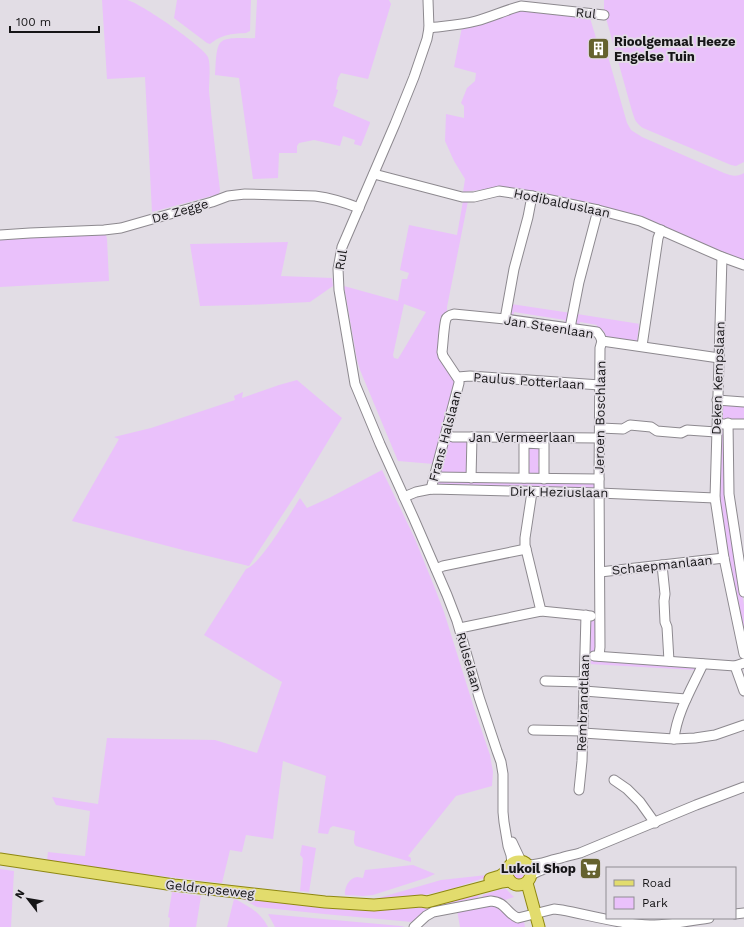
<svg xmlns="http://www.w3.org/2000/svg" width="744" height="927" viewBox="0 0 744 927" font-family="'Work Sans',sans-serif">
	<rect width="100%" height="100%" fill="#e2dde5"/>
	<g fill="#eac1fb" fill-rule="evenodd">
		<path d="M102,0C110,0 119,0 127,0C139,2 204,47 208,57C211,65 209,82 209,91C212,124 216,157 220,190L219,194L152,212L145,77L107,79Z"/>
		<path d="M177,0H251L250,31L246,33C230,34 223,34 210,44L207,43L174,18Z"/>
		<path d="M257,0H389L391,4L368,79L341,73L338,78L336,89L338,90L333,106L370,122V123L361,146L354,144L355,140L343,136L340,146L314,140L299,143L297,146V153H279L278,178L253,179L239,78L215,75C216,68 215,47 221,42C228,36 246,39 255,38Z"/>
		<path d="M604,0H744V162L736,166L731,165L643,128C635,122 635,120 632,111L604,11Z"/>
		<path d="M517,10L590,18L596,38L598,40L603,39L627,123L631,130L642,137L724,173C732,176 737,177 744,173V262L653,224L496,188L463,192L465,179L454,161L445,141L446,114L464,118V106L461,103L467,88L475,81L476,73L454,67L462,27Z"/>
		<path d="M463,201H468L447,307V312L439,356L441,361L455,382L434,464L398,461L360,370L357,360L344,286L398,301L402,279H407L409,273L400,270L409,225L457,235ZM404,304L426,312L398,359L394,358L393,355Z"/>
		<polygon points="104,233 106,235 107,239 109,281 0,287 0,240 69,235"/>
		<polygon points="288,242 281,276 332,278 333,286 310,302 246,305 200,306 190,244"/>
		<polygon points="511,304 571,313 569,322 564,325 565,320 514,312 513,318 510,317"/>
		<polygon points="577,314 640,324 638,325 639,326 637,341 635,341 605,337 604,331 596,329 597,325 580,322 579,326 577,325 576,323"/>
		<polygon points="297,380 342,418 296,494 249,566 183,550 72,521 119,439 114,437 151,428 235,400 234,396 243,392 242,398 279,385"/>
		<polygon points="723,404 744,405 744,422 721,420 721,406"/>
		<polygon points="720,426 724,426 728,505 744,605 744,633 727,557 718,504"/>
		<polygon points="450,441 468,442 469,447 466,450 466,471 468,470 467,473 443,474 440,471 447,443"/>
		<polygon points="537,445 542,452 539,449 538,466 543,470 542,474 529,476 526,470 529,473 529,455 525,450 527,447"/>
		<path d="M382,470L415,539L434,586L444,612L474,708L490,755L493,772L492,786L456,796L408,856L411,858V862L356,846C352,842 355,836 355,831L333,826L330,828L328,834L318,833L326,776L283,761L273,839L246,835L242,852L230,850L222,883L91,868L47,861L48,852L84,856H85L90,811L56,805L52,797L98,804L107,738L215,740L257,753L282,682L204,635L246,569C260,565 291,512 300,498L307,508L329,498Z"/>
		<polygon points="437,481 595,483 595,487 593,489 437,486 436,484"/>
		<path d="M593,618L596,620L597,649C595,652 592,654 588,652L587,622Z"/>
		<polygon points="589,659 694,665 697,667 695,670 589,664"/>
		<polygon points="302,845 316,848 309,892 300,891 303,859 302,857 300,855"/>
		<circle cx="519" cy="873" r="9"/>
		<path d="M413,865L435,874L426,878L373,895L363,896L345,895C344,888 349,878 357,877C359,877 361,878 363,878L365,870Z"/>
		<polygon points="0,869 14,871 11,927 0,927"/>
		<polygon points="496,874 454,888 421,896 375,899 441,880"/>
		<polygon points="506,889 514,897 505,900 503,902 480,901 483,895 498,890"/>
		<polygon points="172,892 201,896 196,927 169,927 170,918 168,917"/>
		<polygon points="482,892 475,901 441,906 427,910 412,922 324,914 257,907 239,897 344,908"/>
		<path d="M234,899L237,900C251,908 260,912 268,927H227Z"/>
		<polygon points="490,903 524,921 525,927 460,927 457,910"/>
		<polygon points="268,914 401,926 405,927 275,927"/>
	</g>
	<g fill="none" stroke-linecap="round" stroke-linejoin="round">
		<defs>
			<g id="minor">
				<polyline points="428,0 429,28 427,39 414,77 395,124 342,247 338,269 339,290 355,384 380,444 414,519 447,595 457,621 479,697 497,751 501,762 503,774 503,812 504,822 508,846 511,855 512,864"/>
				<path d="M429,28C444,26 461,25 476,21C491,17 506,10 521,6L604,15"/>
				<polyline points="374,174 462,197 474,197 499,191 532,196 598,210 640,221 722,257 744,265"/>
				<path d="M0,235L30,233L104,230L121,228L212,202L228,196L245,194L315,196C330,198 344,202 359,208"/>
				<polyline points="722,257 715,498 724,558 744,654"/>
				<polyline points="505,319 514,269 528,217 532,196"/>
				<polyline points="570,328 579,282 598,210"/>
				<polyline points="642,346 658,238 661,230"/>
				<polyline points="458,377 470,376 600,385"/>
				<polyline points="717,400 744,402"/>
				<polyline points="728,423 729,494 744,592"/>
				<polyline points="721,424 744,424"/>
				<polyline points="600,428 623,429 630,425 651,427 657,431 681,433 687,430 716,432"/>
				<polyline points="446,435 453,437 472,437 600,438"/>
				<polyline points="434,477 599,479"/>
				<polyline points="471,478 472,437"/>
				<polyline points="524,478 524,443 544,444 544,479"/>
				<path d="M431,489L459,383V380L443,356L442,352C443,345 444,324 446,319C447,316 450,315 454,314L505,319L597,332L600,336L602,341L719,358"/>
				<polyline points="532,492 525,538 525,545 541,611"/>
				<polyline points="404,497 416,492 431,489 599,493 715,498"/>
				<polyline points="662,565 665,594 664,601 665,622 667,627 669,661"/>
				<polyline points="436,569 443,566 526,549"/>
				<polyline points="600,572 724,558"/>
				<polyline points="460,628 541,611 591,616"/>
				<polyline points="594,656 735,666 744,663"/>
				<polyline points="599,656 600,647 599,479 600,348 602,341"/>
				<polyline points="735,666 744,691"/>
				<polyline points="545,681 584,682"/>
				<polyline points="584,691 686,699"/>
				<polyline points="533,730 583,731"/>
				<polyline points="583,733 674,739 695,738 715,735 744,725"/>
				<path d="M674,739C677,712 692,688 703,664"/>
				<polyline points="614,780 627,789 640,802 655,823"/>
				<polyline points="579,790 582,761 586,615"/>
				<polyline points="512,842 521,861"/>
				<path d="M528,865C540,865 550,860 561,858C567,856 573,855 580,853L696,805L744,787"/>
				<polyline points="531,875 539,871 552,866"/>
				<polyline points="735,914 744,913"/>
				<path d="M414,927L426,916L433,912L491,901C506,902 506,913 518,918L554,909L562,910C589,915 623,925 650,925C670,925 690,921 709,918"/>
			</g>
			<g id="major">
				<polyline points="0,859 174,885 325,902 374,905 421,901 427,902 502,882 510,881"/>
				<circle cx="519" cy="873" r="12"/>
				<polyline points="490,879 500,876 507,871"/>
				<polyline points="527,883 539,927"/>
			</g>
		</defs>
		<use href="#minor" stroke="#8d898f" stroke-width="11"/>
		<use href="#major" stroke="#8e8710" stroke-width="13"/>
		<use href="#minor" stroke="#fff" stroke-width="9"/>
		<use href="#major" stroke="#e2dc6d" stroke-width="11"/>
	</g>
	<defs>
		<symbol id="building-square" viewBox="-11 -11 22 22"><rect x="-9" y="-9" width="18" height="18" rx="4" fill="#65622f" stroke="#e2dde5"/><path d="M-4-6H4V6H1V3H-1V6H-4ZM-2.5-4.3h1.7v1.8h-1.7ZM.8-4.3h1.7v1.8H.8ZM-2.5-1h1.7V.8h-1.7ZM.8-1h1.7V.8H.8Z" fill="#fff"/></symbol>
		<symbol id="supermarket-square" viewBox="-11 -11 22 22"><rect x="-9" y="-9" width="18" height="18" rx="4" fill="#65622f" stroke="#e2dde5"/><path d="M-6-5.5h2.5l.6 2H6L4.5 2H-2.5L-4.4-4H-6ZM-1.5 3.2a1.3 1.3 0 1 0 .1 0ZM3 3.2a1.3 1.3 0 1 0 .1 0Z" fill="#fff"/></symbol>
	</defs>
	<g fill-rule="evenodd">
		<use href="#building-square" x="586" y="36" width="25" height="25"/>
		<use href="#supermarket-square" x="578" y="856" width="25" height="25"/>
	</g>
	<g text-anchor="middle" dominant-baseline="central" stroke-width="3.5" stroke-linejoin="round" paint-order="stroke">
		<g font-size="13" fill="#161517" stroke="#e2dde5">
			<text transform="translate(586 13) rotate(6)">Rul</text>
			<text transform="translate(562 203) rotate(12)">Hodibalduslaan</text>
			<text transform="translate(180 211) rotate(-16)">De Zegge</text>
			<text transform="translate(341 260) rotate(-81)">Rul</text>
			<text transform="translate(549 327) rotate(9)">Jan Steenlaan</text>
			<text transform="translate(718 378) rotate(-88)">Deken Kempslaan</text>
			<text transform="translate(529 381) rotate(4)">Paulus Potterlaan</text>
			<text transform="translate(600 417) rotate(-89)">Jeroen Boschlaan</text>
			<text transform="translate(445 436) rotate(-75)">Frans Halslaan</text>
			<text x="522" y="437">Jan Vermeerlaan</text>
			<text transform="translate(559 492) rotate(1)">Dirk Heziuslaan</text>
			<text transform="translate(662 565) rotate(-6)">Schaepmanlaan</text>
			<text transform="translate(469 662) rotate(74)">Rulselaan</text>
			<text transform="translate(583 703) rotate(-88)">Rembrandtlaan</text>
			<text transform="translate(210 889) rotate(6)">Geldropseweg</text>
		</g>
		<g font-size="13" font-weight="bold" fill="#161517" stroke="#e2dde5" text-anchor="start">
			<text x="614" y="41">Rioolgemaal Heeze<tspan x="614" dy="15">Engelse Tuin</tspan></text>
			<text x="576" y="868" text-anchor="end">Lukoil Shop</text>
		</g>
	</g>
	<rect x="606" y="867" width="130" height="52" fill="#e2dde5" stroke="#908d93"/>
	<rect x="614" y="880" width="20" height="6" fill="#e2dc6d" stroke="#908d93"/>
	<text x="642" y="887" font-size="12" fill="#161517">Road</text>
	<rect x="614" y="897" width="20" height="12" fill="#eac1fb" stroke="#908d93"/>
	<text x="642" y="907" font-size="12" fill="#161517">Park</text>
	<g transform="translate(28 899) rotate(301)" stroke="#e2dde5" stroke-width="3" paint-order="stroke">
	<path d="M0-3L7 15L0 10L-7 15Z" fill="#161517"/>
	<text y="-6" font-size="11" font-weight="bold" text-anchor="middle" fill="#161517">N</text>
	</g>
	<path d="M10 26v6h89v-6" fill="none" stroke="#161517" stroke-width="2"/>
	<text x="16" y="26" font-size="12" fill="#161517" stroke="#e2dde5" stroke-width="3" paint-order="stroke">100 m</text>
</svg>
